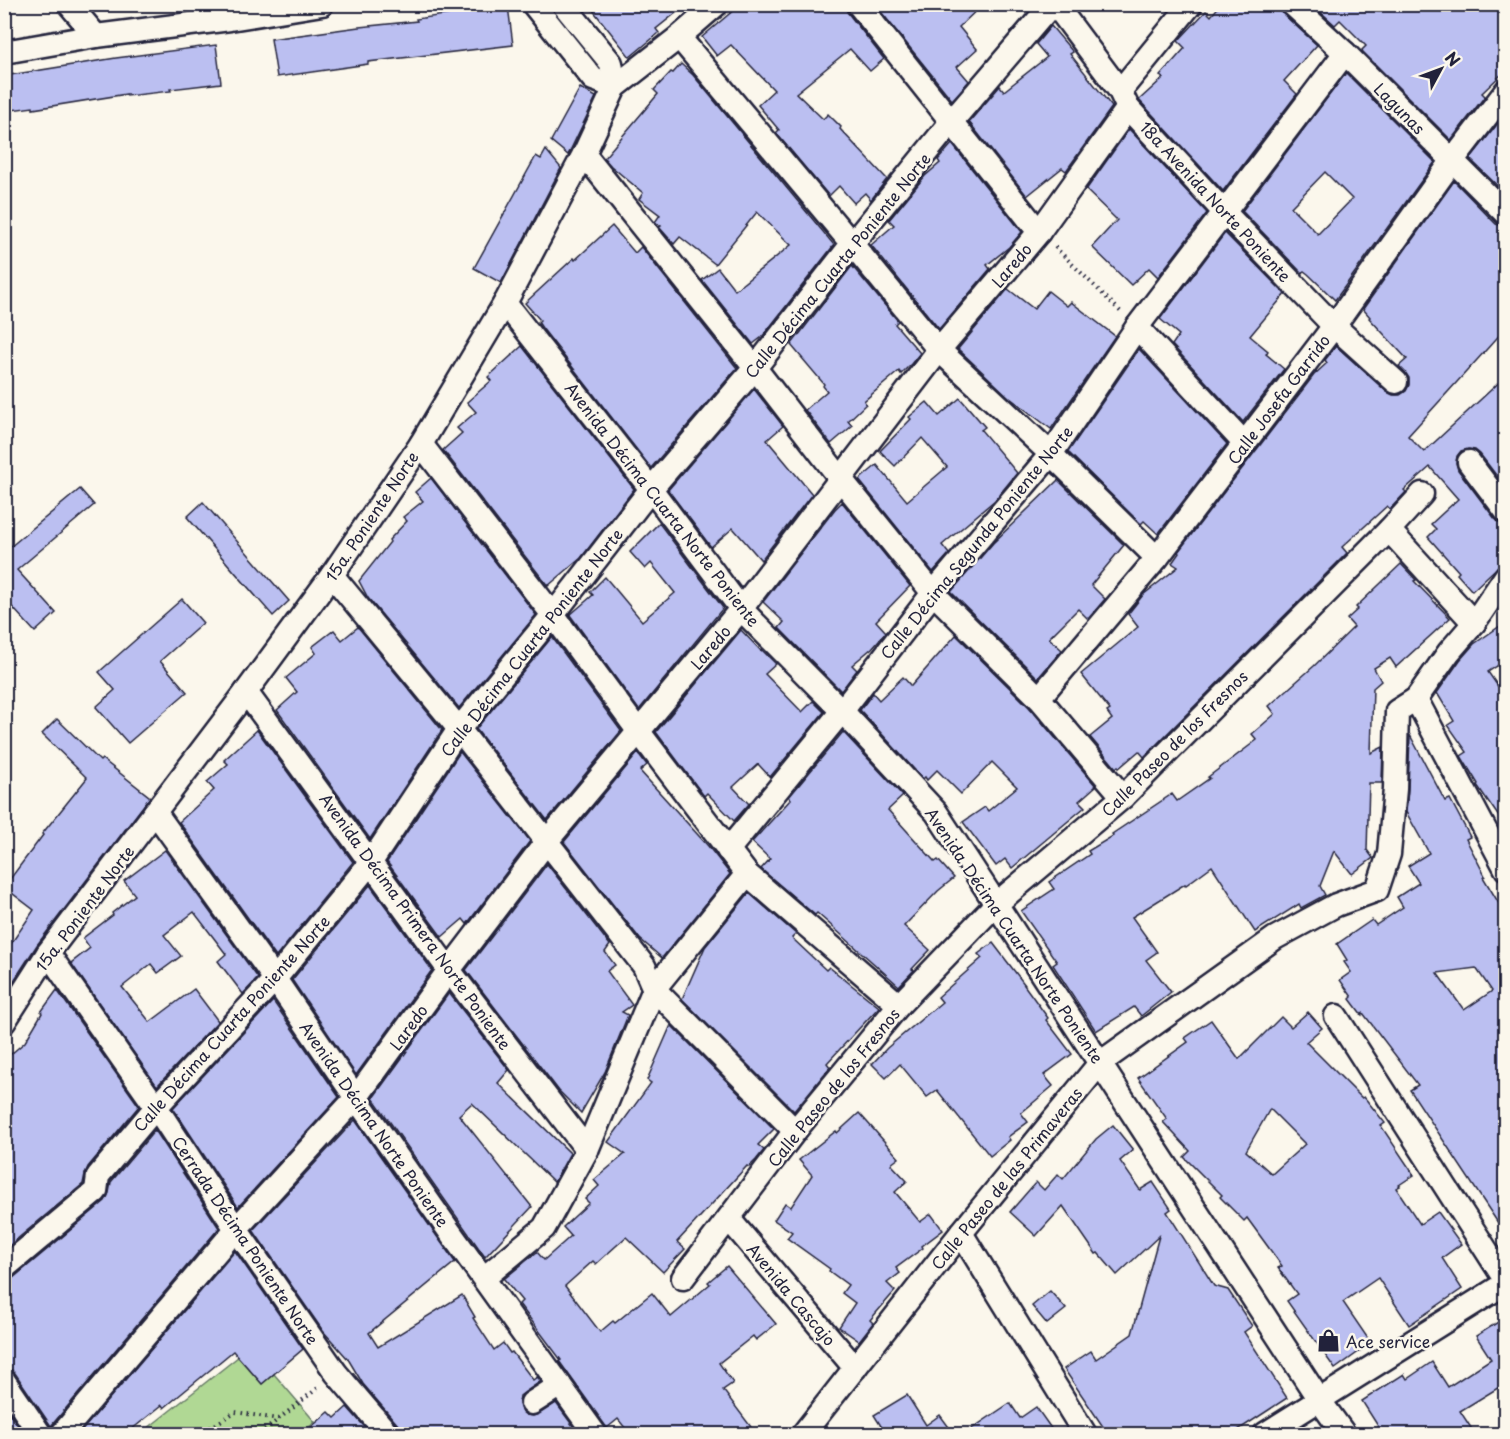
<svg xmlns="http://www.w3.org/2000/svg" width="1510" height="1439" viewBox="0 0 1510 1439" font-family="'Playpen Sans',sans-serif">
	<rect width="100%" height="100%" fill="#fbf7ec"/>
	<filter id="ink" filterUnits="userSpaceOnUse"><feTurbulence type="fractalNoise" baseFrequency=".0167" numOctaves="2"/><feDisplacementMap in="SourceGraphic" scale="12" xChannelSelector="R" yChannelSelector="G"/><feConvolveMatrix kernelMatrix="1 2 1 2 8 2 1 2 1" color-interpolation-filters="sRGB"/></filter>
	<g filter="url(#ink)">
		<polygon fill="#b0d894" stroke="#697d68" stroke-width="1.5" points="238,1357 262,1384 274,1374 315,1422 301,1434 145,1434 143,1432"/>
		<g fill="#bbbff1" stroke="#22223b" stroke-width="1.5" fill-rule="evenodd">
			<polygon points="588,4 687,4 656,29 659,33 630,57"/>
			<polygon points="741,4 845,4 847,12 884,59 870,71 850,49 796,93 823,119 828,114 841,127 840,129 887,179 871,200 865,193 854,203 839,186 829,196 776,133 779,130 758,105 774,90 731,45 717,56 702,37"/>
			<polygon points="882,4 983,4 959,27 977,49 957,67 969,81 952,100 878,8"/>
			<polygon points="1221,4 1279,4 1279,9 1283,14 1317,45 1284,81 1297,94 1223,191 1139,100 1163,78 1160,76 1185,48 1178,41 1206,11 1211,16"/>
			<polygon points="1312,4 1499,4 1506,11 1506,70 1482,93 1485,96 1451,140 1363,52 1362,50 1366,46 1340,20 1335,25"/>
			<polygon points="508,6 513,45 368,62 368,64 277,77 271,39 359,27 417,21 416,19"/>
			<polygon points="1051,26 1073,52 1070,54 1112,107 1066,171 1062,168 1027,196 969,122 1000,86 1004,91 1047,57 1036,44"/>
			<polygon points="216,45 221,83 170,89 171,91 127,96 127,94 33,109 33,107 4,111 4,76 116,58"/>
			<polygon points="681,64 693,75 834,245 762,337 753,344 702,280 718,268 735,290 791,245 757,212 715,264 680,237 674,244 659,227 661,226 655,222 660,215 639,199 643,193 611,166 604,158 658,94 654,90 671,72 673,73"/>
			<path d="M1346,73L1435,162L1335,300L1308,274L1304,271L1302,273L1242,211ZM1325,172L1352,199L1318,234L1291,207Z"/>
			<polygon points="580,88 596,97 568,155 551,141"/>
			<polygon points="1503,117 1506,120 1506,194 1470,159"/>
			<polygon points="1129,129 1207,213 1158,277 1149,268 1131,285 1092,247 1117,220 1086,190"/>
			<polygon points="952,144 1022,232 1009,247 987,265 990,269 939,329 871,245 894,225 889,220 925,176 940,163 938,160"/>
			<polygon points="546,150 561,168 501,283 474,268 536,156 541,159"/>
			<polygon points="1454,181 1496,224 1506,227 1506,328 1408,436 1424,452 1506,376 1506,488 1480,454 1475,450 1468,449 1461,451 1457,456 1456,463 1458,470 1495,519 1500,523 1506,524 1506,559 1472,591 1457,574 1459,572 1428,537 1436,529 1431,524 1458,499 1430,467 1404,490 1406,492 1390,509 1387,506 1342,547 1347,553 1144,757 1139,751 1119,768 1118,766 1116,768 1090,737 1112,719 1107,712 1110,710 1081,674 1138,627 1128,614 1143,595 1178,567 1172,563 1179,553 1178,552 1314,375 1327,363 1325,360 1336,346 1387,392 1393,395 1400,395 1406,391 1409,385 1409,378 1405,372 1399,366 1407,359 1369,318 1370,317 1363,309"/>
			<polygon points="612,226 635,253 641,247 737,368 651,468 542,328 538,322 540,320 525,303 574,258 575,260"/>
			<polygon points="1225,233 1285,294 1250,336 1268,351 1266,354 1284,369 1243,422 1172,345 1179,335 1160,319"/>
			<polygon points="852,266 898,321 895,324 920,353 911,364 901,374 899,371 864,401 866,404 848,421 852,426 831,444 805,410 827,391 823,386 824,384 791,345"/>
			<polygon points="1008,289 1034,309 1048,291 1067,306 1071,302 1115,336 1051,429 1010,398 958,349"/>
			<polygon points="522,346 634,489 581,558 548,586 443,450 462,433 457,428 476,412 467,402 491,381 488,377"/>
			<polygon points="1139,349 1227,444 1158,534 1144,521 1141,524 1068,452"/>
			<polygon points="754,389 783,426 767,440 812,494 761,560 733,528 711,547 668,490"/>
			<polygon points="960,398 985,427 981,430 1017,473 995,500 942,545 949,554 933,572 859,480 877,465 907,501 947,467 922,438 895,466 880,451 911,419 909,417 927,402 939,416"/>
			<polygon points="431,478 536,615 459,708 368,598 359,581 390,542 389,540 407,521 403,517 423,501 415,492"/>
			<polygon points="1058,480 1124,545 1091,585 1105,599 1088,619 1078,609 1049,638 1062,650 1038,678 951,592 993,543"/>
			<polygon points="80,489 94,505 17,570 56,613 35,632 4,598 4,552"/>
			<polygon points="203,502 289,601 273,616 187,517"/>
			<polygon points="842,502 910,586 876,621 886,632 872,648 852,665 857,670 841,691 779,628 784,622 763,602 835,509"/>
			<polygon points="659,523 723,608 639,710 570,615 593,595 590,592 605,577 617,591 642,621 675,593 651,563 645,569 630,552"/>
			<polygon points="1401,564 1416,580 1414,581 1450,618 1396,667 1390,658 1374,668 1381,681 1373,688 1371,753 1383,747 1382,783 1369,783 1367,850 1373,858 1352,874 1334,851 1320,886 1325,895 1301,908 1299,904 1255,932 1212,866 1186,885 1185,884 1132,917 1157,952 1146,960 1171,992 1141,1016 1134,1007 1096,1031 1053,965 1057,962 1021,911 1054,889 1049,882 1090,854 1088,851 1113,836 1112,834 1172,794 1177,801 1210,778 1208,777 1257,740 1252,734 1275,714 1269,706 1314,666 1354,627 1347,619 1358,609 1356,607"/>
			<polygon points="182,599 203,623 160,661 187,692 128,743 96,707 115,690 99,672"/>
			<polygon points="1506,622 1506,660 1488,672 1506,698 1506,827 1477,785 1478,784 1461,756 1467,752 1448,725 1454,721 1437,693 1460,660 1474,644"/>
			<polygon points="358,627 442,730 370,839 277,710 297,692 286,678 316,653 312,647 334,630 342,640"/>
			<polygon points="741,630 761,651 762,650 776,664 765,674 802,712 813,701 824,712 770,777 758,764 733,787 749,804 734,821 707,793 704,796 656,732"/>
			<polygon points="956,635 1029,707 1096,786 1079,801 1085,807 1012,868 1005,859 996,866 963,822 985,807 988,811 1017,787 992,762 961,794 937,770 927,780 925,777 923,779 860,710 873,693 879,700 903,677 911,686"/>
			<polygon points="552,637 621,731 547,820 476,729"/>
			<polygon points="57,719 100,761 102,759 150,797 37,945 4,996 4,954 34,910 4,887 43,835 42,834 87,778 42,734"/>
			<polygon points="257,730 353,862 276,957 179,822 214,790 207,782 228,764 224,760"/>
			<polygon points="843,732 903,796 888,810 935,862 938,860 954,878 938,891 904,926 930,950 912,969 914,970 899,986 817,913 815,915 761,869 770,859 752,842 791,799 789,797"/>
			<path d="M1410,735L1445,801L1450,799L1470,837L1466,839L1485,876L1483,877L1506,915V1235L1410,1090L1418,1085L1363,1013L1362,1015L1350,999L1352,997L1340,980L1351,972L1344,962L1347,960L1337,944L1372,920L1376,925L1403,907L1397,897L1419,883L1408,866L1429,853L1406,812L1408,789ZM1476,968L1492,991L1464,1010L1437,973Z"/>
			<polygon points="460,752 530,841 467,924 463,919 442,937 387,862"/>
			<polygon points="638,753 647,765 640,771 708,846 730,874 662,958 640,939 564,842"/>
			<polygon points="165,850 258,978 243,994 218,961 226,954 194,912 164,935 181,956 158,973 151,964 122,987 150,1022 194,989 218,1021 157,1086 71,963 90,948 83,938 113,915 112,913 135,895 124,881"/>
			<polygon points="547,864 610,945 605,952 615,965 607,971 632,1005 622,1012 628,1015 605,1072 581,1113 559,1091 466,970"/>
			<polygon points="370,885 432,970 356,1075 292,980"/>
			<polygon points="749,893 796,934 792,938 826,970 829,967 879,1007 827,1063 830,1067 794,1111 682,999 705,947"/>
			<polygon points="993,943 1025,985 1024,985 1048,1018 1046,1020 1072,1054 1044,1075 1053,1086 1021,1113 1028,1122 1008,1137 1010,1140 990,1156 937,1090 927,1097 900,1064 886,1078 872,1064 887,1048 942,1002 938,997 982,958 978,954"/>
			<polygon points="57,990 139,1106 88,1167 85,1174 83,1184 4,1250 4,1060 25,1042 42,1013 41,1012"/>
			<polygon points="449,993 509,1070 498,1083 570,1153 554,1182 472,1103 459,1115 532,1207 485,1257 373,1098"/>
			<polygon points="273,1001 339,1097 238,1207 173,1108"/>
			<path d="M1308,1012L1322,1028L1306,1042L1362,1098L1364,1097L1385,1123L1381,1126L1414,1175L1399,1185L1400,1186L1396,1188L1420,1224L1438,1212L1461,1244L1442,1258L1462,1289L1409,1325L1378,1278L1343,1302L1371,1343L1335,1369L1287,1301L1297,1294L1278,1268L1282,1266L1247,1218L1244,1221L1220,1197L1222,1195L1184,1157L1190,1151L1163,1122L1167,1119L1138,1078L1188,1042L1185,1038L1211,1020L1239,1059L1281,1017L1291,1027ZM1270,1109L1305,1144L1272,1174L1246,1151Z"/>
			<polygon points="671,1025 774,1129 758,1145 764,1150 756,1160 749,1167 747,1166 677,1242 685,1249 663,1272 626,1237 596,1264 593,1261 565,1286 600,1332 613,1321 615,1323 652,1293 671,1317 710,1284 708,1282 727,1266 776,1324 756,1340 753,1336 719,1363 733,1383 723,1390 751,1427 741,1434 630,1434 618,1419 607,1428 559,1361 561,1360 519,1304 522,1301 504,1279 537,1252 544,1260 571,1236 563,1227 589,1203 585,1199 599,1186 594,1180 625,1154 608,1142 651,1083 647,1080"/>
			<polygon points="859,1113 899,1158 891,1164 907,1181 895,1192 920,1222 931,1214 943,1230 922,1246 923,1248 896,1268 900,1273 887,1283 895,1291 870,1320 873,1323 859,1341 839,1327 855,1303 842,1293 848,1285 829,1271 830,1269 787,1238 792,1232 774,1220 785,1203 791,1207 812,1175 799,1160 836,1131 837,1133"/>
			<polygon points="355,1120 455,1262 369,1333 378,1347 462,1295 475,1317 473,1318 494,1350 503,1343 510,1353 512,1352 533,1380 537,1377 541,1381 525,1392 520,1396 519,1403 521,1411 526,1415 533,1416 539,1414 556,1403 579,1434 401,1434 398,1425 363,1384 348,1359 323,1331 253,1230"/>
			<polygon points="1113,1125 1133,1150 1120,1161 1140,1190 1153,1182 1171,1209 1167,1212 1214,1286 1228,1290 1252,1326 1244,1332 1287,1398 1232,1434 1108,1434 1064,1369 1091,1351 1096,1359 1132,1334 1159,1236 1117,1275 1098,1253 1096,1254 1063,1206 1036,1236 1010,1212 1036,1182 1044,1190 1058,1174 1063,1179 1096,1139"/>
			<polygon points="155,1130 219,1228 51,1426 15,1373 10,1369 4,1368 4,1281 13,1278 105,1201 109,1193 111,1182"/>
			<polygon points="235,1251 303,1349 262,1384 233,1351 164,1408 162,1405 126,1434 79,1434"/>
			<polygon points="1050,1291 1066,1309 1047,1324 1032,1306"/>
			<polygon points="1506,1317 1506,1383 1460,1411 1475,1434 1383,1434 1362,1401 1404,1374 1407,1379 1432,1362 1448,1387 1491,1359 1476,1336"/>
			<polygon points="907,1395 926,1425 940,1415 954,1434 886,1434 874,1415"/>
			<polygon points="1010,1403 1020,1418 1036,1407 1055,1434 964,1434"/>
			<polygon points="4,1406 24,1434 4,1434"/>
			<polygon points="347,1407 371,1434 303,1434 329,1412 335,1418"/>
		</g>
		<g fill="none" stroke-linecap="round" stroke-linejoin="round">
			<defs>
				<g id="minor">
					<polyline points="69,4 96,36"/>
					<polyline points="533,4 593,79 615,87"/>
					<polyline points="563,4 611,63 615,87"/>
					<polyline points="858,4 1039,232"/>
					<polyline points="1055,4 1120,91 1128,108 1224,212 1334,326 1396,382"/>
					<polyline points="1292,4 1345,53 1506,214"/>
					<polyline points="679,37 852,244 939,350 1051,454 1157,558"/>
					<polyline points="4,52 96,36 230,19 322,4"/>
					<polyline points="1120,91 1191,4"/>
					<polyline points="584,154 755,368 840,478 933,593 1039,698 1123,797"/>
					<polyline points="505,303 651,489 741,609 842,711 936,812 1320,1401 1344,1434"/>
					<polyline points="1137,327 1244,443"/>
					<polyline points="421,444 553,615 639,732 747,874 899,1005"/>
					<polyline points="1469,462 1506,511"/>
					<polyline points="1389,530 1474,623"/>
					<polyline points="332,575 459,729 644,966 654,989 795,1131"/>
					<polyline points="246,692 449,970 587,1150"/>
					<polyline points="1039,698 1157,558 1334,326 1453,160 1506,91"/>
					<polyline points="1416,699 1506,869"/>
					<polyline points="155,812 275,979 356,1098 450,1232 595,1434"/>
					<polyline points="728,850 842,711 933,593 1051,454 1137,327 1345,53"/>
					<polyline points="48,953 156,1107 236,1229 336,1373 388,1434"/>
					<polyline points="1336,1016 1506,1281"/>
					<polyline points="4,1022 48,953 246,692 332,575 421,444 505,303 584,154 615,87 679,37 717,4"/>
					<polyline points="729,1219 855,1368"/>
					<polyline points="961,1233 1085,1434"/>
					<polyline points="4,1268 96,1191 98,1176 156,1107 275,979 371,862 459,729 553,615 651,489 755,368 852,244 952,121 1052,4"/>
					<polyline points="484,1278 544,1228 587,1150 654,989 747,874"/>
					<polyline points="683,1278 795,1131 899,1005 995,905 1123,797 1389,530 1422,494"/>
					<polyline points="4,1381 40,1434"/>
					<polyline points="532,1403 560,1385"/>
					<polyline points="62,1434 236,1229 356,1098 449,970 547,841 741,609 939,350 1039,232 1128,108"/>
					<polyline points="803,1434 961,1233 1100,1063 1275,938 1336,905 1377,890 1389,854 1395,789 1397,711 1416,699 1449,652 1474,623 1506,576"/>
					<polyline points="1265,1434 1506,1283"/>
				</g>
			</defs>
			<use href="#minor" stroke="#22223b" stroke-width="27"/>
			<g stroke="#22223b" stroke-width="4" stroke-dasharray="1.5 4.5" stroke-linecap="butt">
				<polyline points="1055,247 1122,313"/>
				<polyline points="200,1434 235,1412 278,1419"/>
				<polyline points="260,1434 319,1387"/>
			</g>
			<use href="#minor" stroke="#fbf7ec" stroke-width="22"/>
		</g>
	</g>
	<defs>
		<symbol id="shop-bare" viewBox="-9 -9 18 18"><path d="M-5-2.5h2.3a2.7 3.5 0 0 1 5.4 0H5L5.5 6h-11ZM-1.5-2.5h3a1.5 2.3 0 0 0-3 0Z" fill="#22223b" stroke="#fbf7ec" stroke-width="2.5" paint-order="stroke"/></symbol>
	</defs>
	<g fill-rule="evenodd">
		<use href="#shop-bare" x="1312" y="1324" width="33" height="33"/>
	</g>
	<g text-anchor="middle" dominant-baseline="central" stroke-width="5" stroke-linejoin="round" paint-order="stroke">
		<g font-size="16" fill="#22223b" stroke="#fbf7ec">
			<text transform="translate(1400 108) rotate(45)">Lagunas</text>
			<text transform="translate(1216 201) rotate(47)">18a Avenida Norte Poniente</text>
			<text transform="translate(837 265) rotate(-51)">Calle Décima Cuarta Poniente Norte</text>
			<text transform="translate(1011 265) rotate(-50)">Laredo</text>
			<text transform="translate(1278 399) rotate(-53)">Calle Josefa Garrido</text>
			<text transform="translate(663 504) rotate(52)">Avenida Décima Cuarta Norte Poniente</text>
			<text transform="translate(371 516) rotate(-56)">15a. Poniente Norte</text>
			<text transform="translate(976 542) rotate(-51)">Calle Décima Segunda Poniente Norte</text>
			<text transform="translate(531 642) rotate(-52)">Calle Décima Cuarta Poniente Norte</text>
			<text transform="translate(710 647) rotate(-50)">Laredo</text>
			<text transform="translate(1174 743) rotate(-45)">Calle Paseo de los Fresnos</text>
			<text transform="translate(84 908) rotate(-53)">15a. Poniente Norte</text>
			<text transform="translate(416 921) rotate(54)">Avenida Décima Primera Norte Poniente</text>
			<text transform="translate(1015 935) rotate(56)">Avenida Décima Cuarta Norte Poniente</text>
			<text transform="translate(231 1023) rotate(-48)">Calle Décima Cuarta Poniente Norte</text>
			<text transform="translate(408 1027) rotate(-54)">Laredo</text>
			<text transform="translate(833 1087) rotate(-51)">Calle Paseo de los Fresnos</text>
			<text transform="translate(375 1124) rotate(55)">Avenida Décima Norte Poniente</text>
			<text transform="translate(1006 1178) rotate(-51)">Calle Paseo de las Primaveras</text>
			<text transform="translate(246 1240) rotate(56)">Cerrada Décima Poniente Norte</text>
			<text transform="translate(792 1294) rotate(50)">Avenida Cascajo</text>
		</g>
		<g font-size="16" fill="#22223b" stroke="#fbf7ec" text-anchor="start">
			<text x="1346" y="1341">Ace service</text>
		</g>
	</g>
	<rect width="1510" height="1439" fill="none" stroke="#fbf7ec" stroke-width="24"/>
	<rect x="12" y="12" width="1486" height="1415" fill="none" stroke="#22223b" stroke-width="2" filter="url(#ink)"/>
	<g transform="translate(1441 69) rotate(49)" stroke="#fbf7ec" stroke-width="4.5" paint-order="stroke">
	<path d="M0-4.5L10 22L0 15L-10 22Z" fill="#22223b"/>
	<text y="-9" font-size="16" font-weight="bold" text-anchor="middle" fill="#22223b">N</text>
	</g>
</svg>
